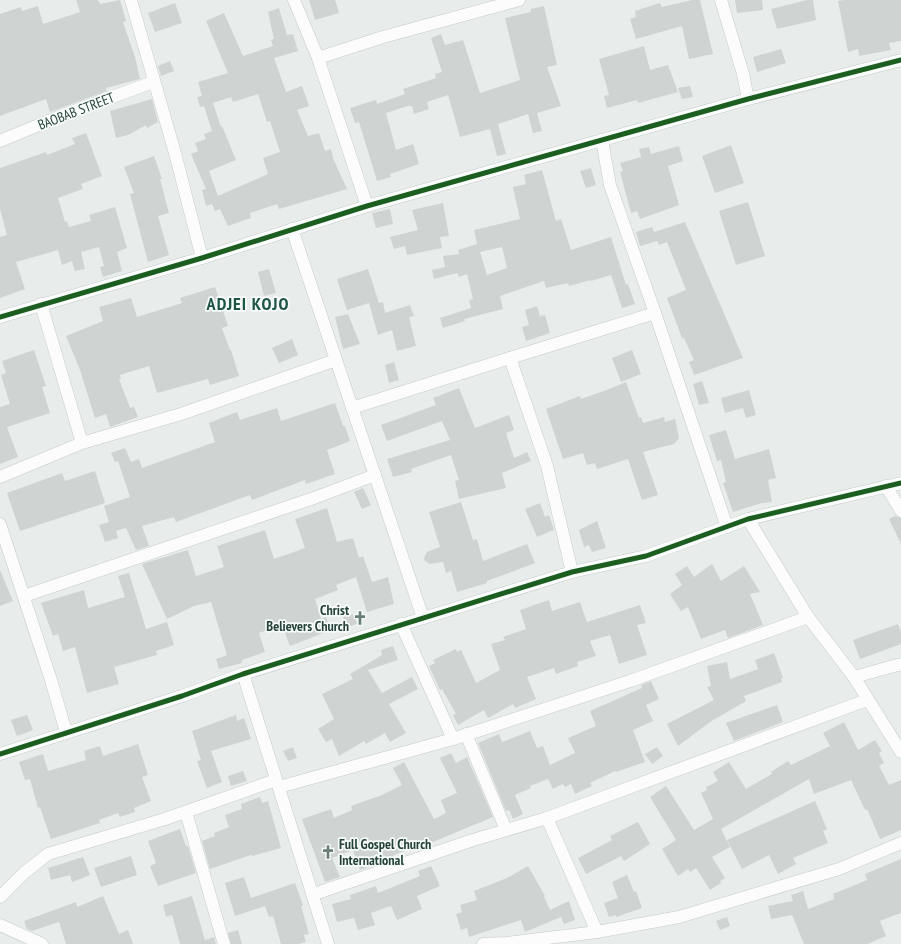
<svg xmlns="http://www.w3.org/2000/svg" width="901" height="944" viewBox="0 0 901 944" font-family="'PT Sans Narrow',sans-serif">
	<rect width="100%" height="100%" fill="#e8edeb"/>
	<g fill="#cfd4d2" fill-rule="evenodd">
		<polygon points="76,0 98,0 100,4 120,0 126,21 123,22 135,57 140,79 106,88 107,91 50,112 46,99 0,116 0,14 21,7 22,11 38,6 43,24 80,12"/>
		<polygon points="309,0 335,0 339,13 315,20"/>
		<polygon points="692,0 700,0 713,54 689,59 682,26 636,39 630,19 636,17 635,11 660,3 662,7"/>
		<polygon points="735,0 762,0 763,10 737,13"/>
		<polygon points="807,0 813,0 816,20 777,29 771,9"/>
		<polygon points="844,0 901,0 901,41 889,43 891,50 859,56 858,49 848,52 838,1"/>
		<polygon points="175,3 182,23 155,32 148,13"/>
		<polygon points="544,6 557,65 547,67 561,106 537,113 542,131 533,133 528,114 498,124 506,154 497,156 490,129 460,137 448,95 427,102 429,109 414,114 412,106 408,106 386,113 396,150 413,144 419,164 390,174 391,177 377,181 359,122 355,123 350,108 376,100 377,104 405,94 403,89 436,78 435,74 442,72 431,38 441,34 445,45 463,40 480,93 520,80 505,18 531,12 531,9"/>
		<path d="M279,8L287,35L293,34L298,51L274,58L286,92L302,86L309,106L297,110L308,136L319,133L325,151L331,149L333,158L347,189L279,209L277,204L250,213L251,218L228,226L220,209L215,211L212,204L206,206L202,190L206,189L191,154L198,151L195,143L206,139L204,134L212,131L204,106L200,107L197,97L202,96L198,82L228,73L206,21L224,13L243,56L273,46L271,40L274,39L268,12ZM258,94L267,122L270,121L280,152L263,158L268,174L218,196L209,171L236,160L222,126L221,127L213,103L231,97L233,102Z"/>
		<polygon points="644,46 650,70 668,65 678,92 638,103 637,100 607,108 604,96 609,95 599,59"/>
		<polygon points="781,49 786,63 757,72 753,57"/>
		<polygon points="170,61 174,71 161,76 158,66"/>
		<polygon points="690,86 693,97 682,99 678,88"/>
		<polygon points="152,99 158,122 147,128 146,125 128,135 116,138 110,111"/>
		<polygon points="86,133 102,176 81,184 83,189 58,198 65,222 67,221 69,227 91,221 89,215 115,207 127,248 117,252 122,271 103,277 100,267 104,266 99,247 81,252 85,269 75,271 72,261 62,265 58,250 16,262 25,289 0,298 0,237 7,235 0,209 0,168 46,152 47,155 75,144 72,138"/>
		<polygon points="731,145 744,183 715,193 702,156"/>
		<polygon points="679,146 683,161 668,166 679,205 640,219 637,211 631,213 620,172 623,171 620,163 641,157 639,149 649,147 651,154"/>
		<polygon points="154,156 162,179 160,179 169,213 158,216 169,255 148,262 130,194 134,193 124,167"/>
		<polygon points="591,168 596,185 586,188 580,171"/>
		<path d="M542,170L556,221L561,219L571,250L611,237L626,285L628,284L635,304L622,308L611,275L591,281V280L569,286L568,283L546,288L544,281L500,296L503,309L464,319L465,321L443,328L440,318L471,308L469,300L473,299L467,274L459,277L457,273L434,279L432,270L445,267L443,256L459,254L458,250L477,244L474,230L520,219L513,187L526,184L524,175ZM502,247L507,268L487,275L480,252Z"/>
		<polygon points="748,202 765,256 736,265 719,211"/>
		<polygon points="443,203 449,236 440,237 442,248 407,255 405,246 394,249 390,237 418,230 412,210"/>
		<polygon points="390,209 393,224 376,228 372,213"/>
		<polygon points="685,222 743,358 694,375 689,362 694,360 684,338 682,338 667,298 686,290 667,242 659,245 657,241 640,246 636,232 652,227 654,232"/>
		<polygon points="269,269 276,293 264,296 258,272"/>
		<polygon points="368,269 379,303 383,302 385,313 410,305 414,316 409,317 416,346 397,351 392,330 378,335 369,303 347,310 337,279"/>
		<polygon points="215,287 228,326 222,328 230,350 231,350 239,376 210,385 208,379 157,393 149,366 120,375 121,379 119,379 130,408 134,407 138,417 110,427 106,414 95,418 80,370 66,336 103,321 99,307 131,298 137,317 182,303 180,298"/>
		<polygon points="537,306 540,316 545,315 550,333 526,341 522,327 529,325 525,310"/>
		<polygon points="348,314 360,344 343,349 335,317"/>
		<polygon points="292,339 298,355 279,363 272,348"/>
		<polygon points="34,350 46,386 42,387 50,413 7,427 18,457 0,464 0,407 10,404 1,375 6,373 2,361"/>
		<polygon points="632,350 641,374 621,382 612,358"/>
		<polygon points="394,362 399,380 389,383 385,365"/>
		<polygon points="702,381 709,403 699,405 693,384"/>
		<polygon points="626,382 639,418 641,417 643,423 664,417 665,422 675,419 679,438 674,444 643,452 658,495 642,500 628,459 597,469 595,463 587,465 583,453 563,459 546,409 580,396 581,399 604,391"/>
		<polygon points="459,388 475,428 509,415 514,430 506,433 514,458 527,452 531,461 502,473 506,488 459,499 455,481 459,480 451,455 411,469 412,472 393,477 387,459 450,440 442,421 387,441 381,425 436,405 433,398"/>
		<polygon points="749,390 756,415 746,418 743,408 725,413 721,398"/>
		<polygon points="335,403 343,426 345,426 350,441 327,450 335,474 306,484 305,480 252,500 250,495 176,522 174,517 142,526 149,546 136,550 126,528 116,531 118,538 105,542 99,525 109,522 104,506 130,497 118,461 115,462 111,453 125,448 131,462 139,459 142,468 215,442 209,423 237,412 240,420 277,408 281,421"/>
		<polygon points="726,430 735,459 769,449 776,478 768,480 772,502 762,503 733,512 723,483 726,482 721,460 717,461 709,435"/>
		<polygon points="95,471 105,503 20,531 7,493 62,473 65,481"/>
		<polygon points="363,488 371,505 362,509 354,492"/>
		<polygon points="461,502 473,540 477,539 483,561 527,544 535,563 487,581 487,583 457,592 451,571 446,573 443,562 430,564 425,561 424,558 427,552 440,547 429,512"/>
		<polygon points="540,503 545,517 549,515 554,530 537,537 525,509"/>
		<polygon points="327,508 337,542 353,538 359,558 363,556 372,582 388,577 394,604 367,612 356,577 336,585 338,590 315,599 321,619 326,617 331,630 290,646 282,625 259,633 265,652 242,660 242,663 219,669 216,659 227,655 211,602 194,606 167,619 142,564 188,550 196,576 224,567 217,546 265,530 274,559 305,548 295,519"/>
		<polygon points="895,516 901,518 901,544 889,519"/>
		<polygon points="597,521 606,548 592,552 589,545 584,547 579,530"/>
		<polygon points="712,564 721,581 744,566 760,592 750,594 763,625 728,638 725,630 701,639 688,607 681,611 670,594 682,585 675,574 687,566 694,577"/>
		<polygon points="0,570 13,601 0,606"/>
		<polygon points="129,573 146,629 167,622 174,645 156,651 157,655 114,667 119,684 87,693 75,647 63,651 58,634 53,636 41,603 84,590 88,608 125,597 118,576"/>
		<polygon points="549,600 552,611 580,602 587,622 640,605 646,623 637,625 647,655 619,664 610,635 590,641 596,656 577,662 578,666 556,674 554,668 527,677 536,699 515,708 513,704 488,718 484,710 458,725 453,715 456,714 442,689 440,690 429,666 435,663 433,660 456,649 457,652 461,650 476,683 500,670 491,644 505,640 503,637 526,629 520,610"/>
		<polygon points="354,614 357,624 347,627 343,617"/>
		<polygon points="898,624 901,632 901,644 860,659 853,640"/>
		<polygon points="393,646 398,660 368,670 382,693 412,677 418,689 389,704 406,733 390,742 385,733 366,744 364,741 339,756 332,739 326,742 318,729 334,719 322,694 353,679 350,674 382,655 381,650"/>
		<polygon points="774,653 783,678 781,679 782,682 744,696 746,701 710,722 678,746 667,724 714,700 707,687 711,686 707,666 727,662 730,679 758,669 755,660"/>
		<polygon points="651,681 659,699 646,705 653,721 633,730 645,762 616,772 615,771 590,783 592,786 575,794 571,784 565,787 563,784 553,789 548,779 530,786 531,788 515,795 523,814 513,819 509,810 506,811 478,743 499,734 502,742 530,731 537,748 543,746 550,765 575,753 568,738 596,726 590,711 642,688 641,685"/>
		<polygon points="777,705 783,722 734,741 726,723"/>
		<polygon points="27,715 33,730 17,736 11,720"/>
		<polygon points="236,715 237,721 244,718 251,739 211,751 222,782 207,788 197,761 201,760 192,731"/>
		<polygon points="844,722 858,750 875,740 882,751 879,753 884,763 879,766 889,785 901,780 901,830 880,839 867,809 865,810 851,780 814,794 809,779 721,829 730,847 712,857 725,878 720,881 721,883 710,890 696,868 690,872 688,869 678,876 662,849 676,840 650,797 666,786 694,830 713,819 701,793 707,790 706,787 718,781 713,772 729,762 746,789 772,774 771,772 788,761 791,765 830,746 823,733"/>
		<polygon points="138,744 148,775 142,777 151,801 134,808 135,812 120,817 118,813 99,820 100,823 51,839 40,807 38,808 30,779 25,780 19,762 43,754 48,771 86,760 84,751 100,746 103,756"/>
		<polygon points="293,747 297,758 288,761 283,751"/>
		<polygon points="657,747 663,756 652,764 645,754"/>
		<polygon points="451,753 456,763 467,757 493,817 428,844 427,841 390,857 390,859 360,870 353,850 332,858 340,877 325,882 302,819 331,809 334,818 352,810 351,806 382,795 402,785 393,768 404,762 434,819 446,813 441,800 457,793 440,758"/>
		<polygon points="243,771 247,781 231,786 228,776"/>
		<polygon points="260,797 262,803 268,801 281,848 252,856 251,855 210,869 202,841 215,836 214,833 229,827 225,815 242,809 241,804"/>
		<polygon points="815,801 827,829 823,831 828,843 793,858 796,864 778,874 769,855 742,869 727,840"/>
		<polygon points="638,822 650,844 624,861 621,856 586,874 578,858 612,840 610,836"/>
		<polygon points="180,829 186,846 188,846 196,873 158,886 150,866 156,863 148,841"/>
		<polygon points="131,856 137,875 101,887 94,868"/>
		<polygon points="83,857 90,875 72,882 70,875 51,880 48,868"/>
		<polygon points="901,859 901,913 880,921 886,936 868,944 804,944 792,915 771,919 768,906 793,901 791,895 803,891 808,909 834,899 833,894 867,880 865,874"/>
		<polygon points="431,866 440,886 417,896 422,909 397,920 391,906 371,913 375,925 358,930 354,918 337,922 332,904 351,899 350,895 376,886 378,893 420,876 418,871"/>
		<polygon points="528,866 545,896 544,897 550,910 569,901 575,920 564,924 561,917 525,932 521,920 469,937 467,928 461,930 456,914 462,912 460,905 477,900 474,891 507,878"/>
		<polygon points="627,875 634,892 636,891 642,908 616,917 616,915 609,917 604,903 618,898 612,882"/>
		<polygon points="244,877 251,898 295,883 303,905 301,906 309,934 304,935 306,942 299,944 281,944 273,916 269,917 265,906 235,916 225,883"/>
		<polygon points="103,896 119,934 128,930 133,944 66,944 59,922 32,931 27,929 24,921 76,902 77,907"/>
		<polygon points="192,896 205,940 214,937 216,944 180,944 172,915 166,917 163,905"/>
		<polygon points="727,917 730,926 720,930 716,921"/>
		<polygon points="238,930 242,944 231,944 228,933"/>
	</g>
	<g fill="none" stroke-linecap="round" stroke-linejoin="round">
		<defs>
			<g id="street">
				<polyline points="131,0 175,153 202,258"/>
				<polyline points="294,0 318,58 367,206"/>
				<polyline points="721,0 743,74 748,99"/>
				<polyline points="318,58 383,37 519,0"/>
				<polyline points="602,140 610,185 655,313 727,527"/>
				<polyline points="0,141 63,115 153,82"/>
				<polyline points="292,229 423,618"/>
				<polyline points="41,304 82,443"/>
				<polyline points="0,317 202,258 367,206 748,99 901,60"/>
				<polyline points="510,358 655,313"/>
				<polyline points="352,408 510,358 547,466 572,572"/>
				<polyline points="0,477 82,443 181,414 336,360"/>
				<polyline points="886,486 901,511"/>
				<polyline points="748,519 808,617 854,677 901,752"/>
				<polyline points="0,524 51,680 66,732"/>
				<polyline points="24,596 314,498 375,475"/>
				<polyline points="401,624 453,739"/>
				<polyline points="243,674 328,944"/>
				<polyline points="854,677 901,664"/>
				<polyline points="466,734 506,830"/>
				<polyline points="0,754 182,696 243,674 572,572 646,556 748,519 901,483"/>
				<polyline points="279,787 453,739 630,681 808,617"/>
				<polyline points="186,812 224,944"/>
				<polyline points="547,818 597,932"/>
				<polyline points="314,894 473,840 547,818 867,700"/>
				<polyline points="0,897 24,873 48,854 165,819 276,780"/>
				<polyline points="0,925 42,944"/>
				<polyline points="483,944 507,943 597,932 679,917 839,869 901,843"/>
			</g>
		</defs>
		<use href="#street" stroke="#c5cac8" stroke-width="13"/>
		<use href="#street" stroke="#fcfcfc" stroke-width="12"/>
		<defs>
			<g id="cycleway">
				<polyline points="0,317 202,258 367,206 748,99 901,60"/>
				<polyline points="0,754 182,696 243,674 572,572 646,556 748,519 901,483"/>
			</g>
		</defs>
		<use href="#cycleway" stroke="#f7fbf9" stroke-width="8"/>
		<use href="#cycleway" stroke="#1b5e20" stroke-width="5"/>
	</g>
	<defs>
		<symbol id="church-bare" viewBox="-9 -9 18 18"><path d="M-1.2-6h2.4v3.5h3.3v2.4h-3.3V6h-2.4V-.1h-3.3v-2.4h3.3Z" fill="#697e78" stroke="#f7fbf9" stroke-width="2.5" paint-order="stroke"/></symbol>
	</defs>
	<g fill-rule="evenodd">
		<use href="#church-bare" x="350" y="608" width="20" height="20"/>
		<use href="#church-bare" x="318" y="842" width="20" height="20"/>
	</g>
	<g text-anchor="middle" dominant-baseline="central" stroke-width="3.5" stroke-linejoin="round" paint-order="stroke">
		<g font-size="14" fill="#24423a" stroke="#f7fbf9">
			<text transform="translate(76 111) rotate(-21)">BAOBAB STREET</text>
		</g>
		<g font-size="14" font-weight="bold" fill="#24423a" stroke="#f7fbf9" text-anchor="end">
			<text x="349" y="610">Christ<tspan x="349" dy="16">Believers Church</tspan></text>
			<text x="339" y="844" text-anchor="start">Full Gospel Church<tspan x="339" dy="16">International</tspan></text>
		</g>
		<g font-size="18" font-weight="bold" letter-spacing="1" fill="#1f5548" stroke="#f7fbf9">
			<text x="248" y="303">ADJEI KOJO</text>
		</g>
	</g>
</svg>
